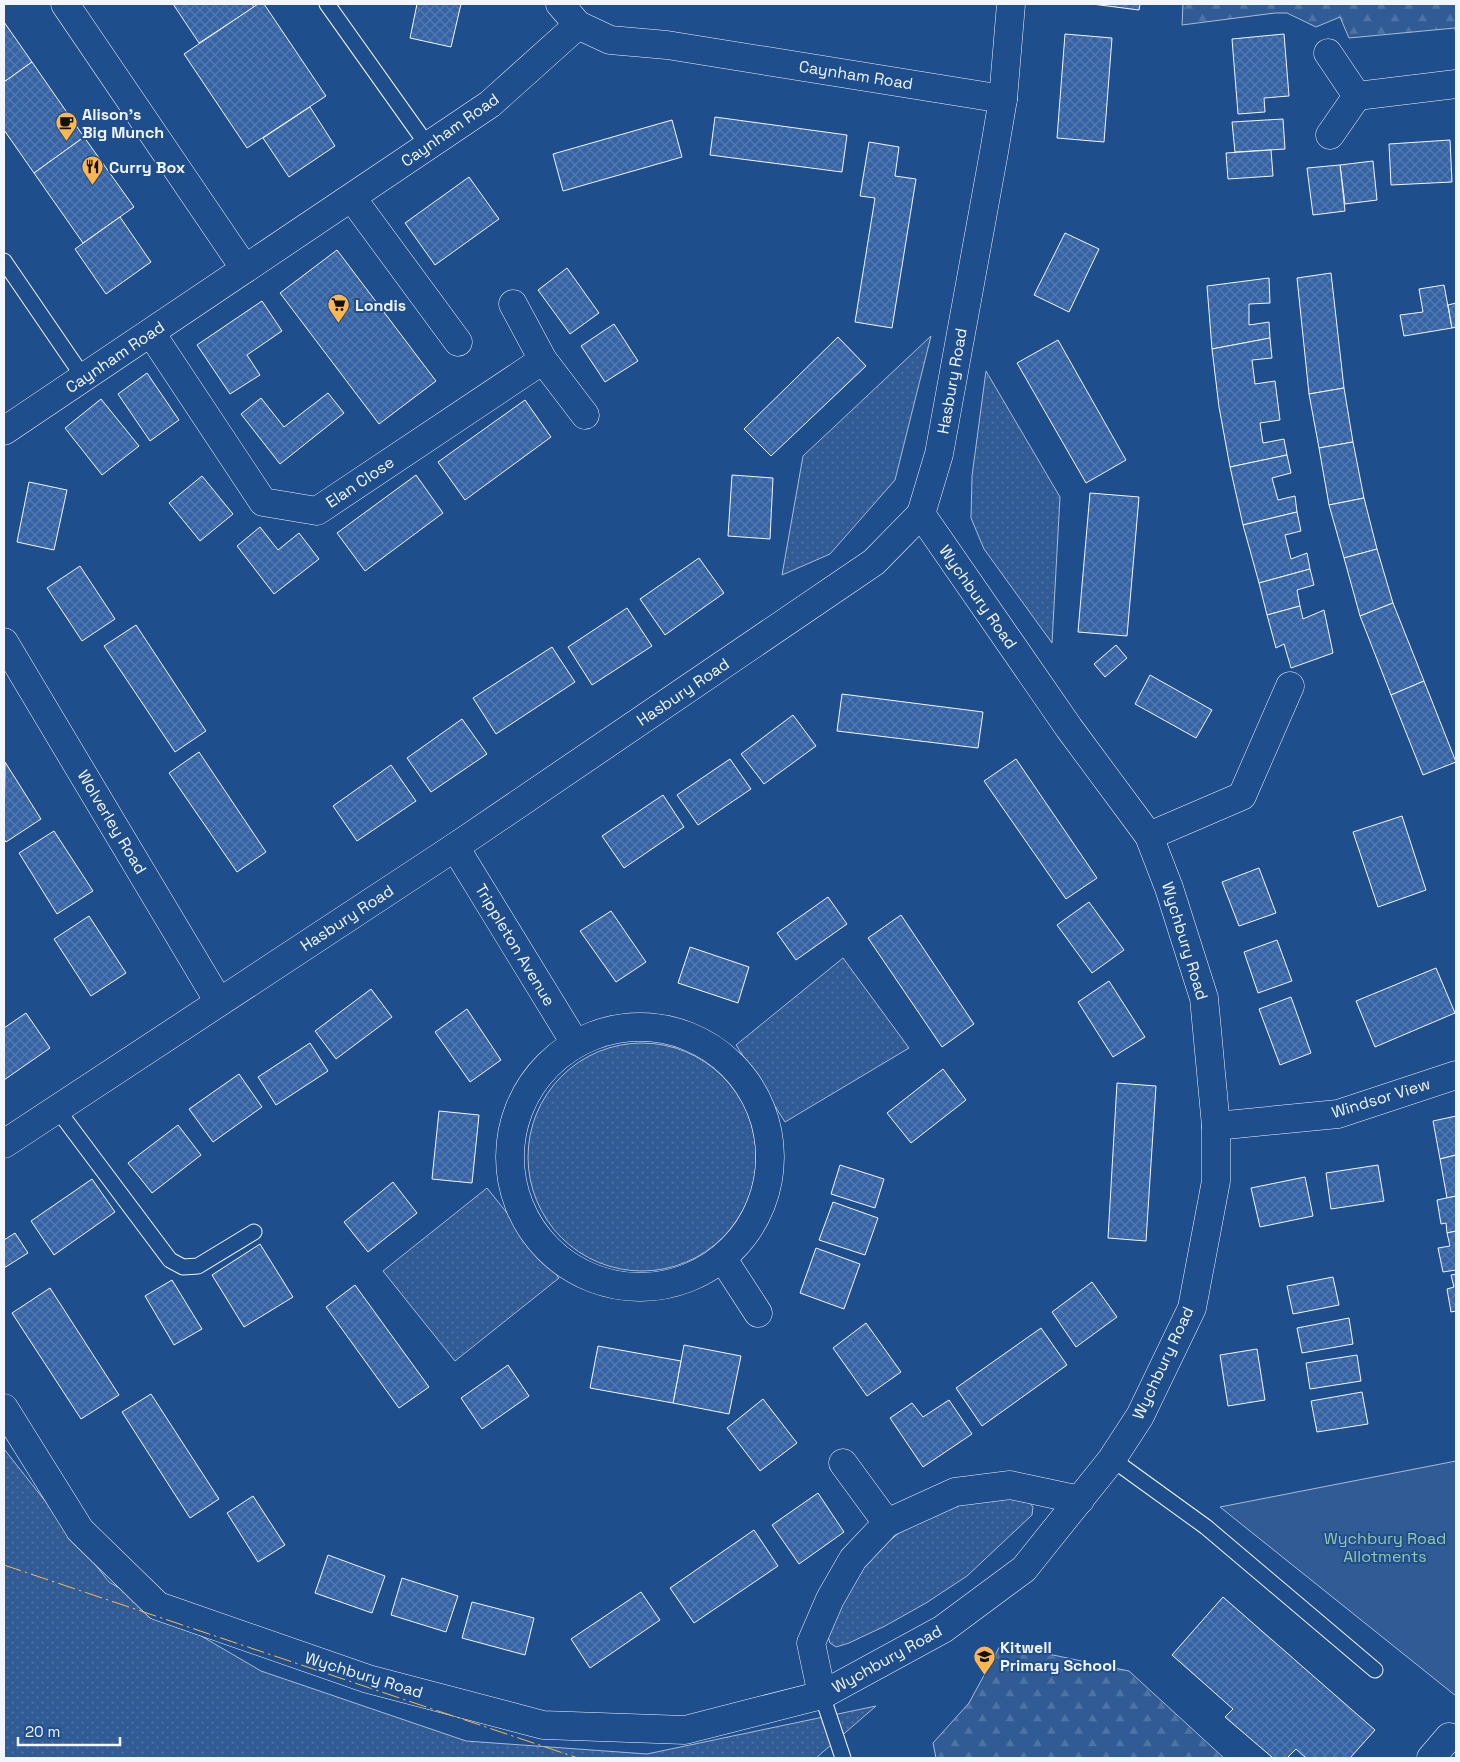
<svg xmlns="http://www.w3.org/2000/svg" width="1460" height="1762" viewBox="0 0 1460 1762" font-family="'Space Grotesk',sans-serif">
	<defs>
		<pattern id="grass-dots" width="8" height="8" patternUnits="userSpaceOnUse" patternTransform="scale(1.25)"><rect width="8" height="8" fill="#305b95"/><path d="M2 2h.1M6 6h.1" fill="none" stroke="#4e73a5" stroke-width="1.8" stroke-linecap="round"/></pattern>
		<pattern id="forest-firs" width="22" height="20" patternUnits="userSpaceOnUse" patternTransform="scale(1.25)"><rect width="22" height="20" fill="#305b95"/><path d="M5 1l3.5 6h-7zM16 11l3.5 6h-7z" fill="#4e73a5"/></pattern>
		<pattern id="building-cross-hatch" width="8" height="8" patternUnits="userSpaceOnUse" patternTransform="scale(1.25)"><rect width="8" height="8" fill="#3563a3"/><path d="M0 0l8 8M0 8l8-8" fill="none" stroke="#537ab1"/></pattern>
	</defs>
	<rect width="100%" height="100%" fill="#1f4e8c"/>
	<g fill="url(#grass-dots)" stroke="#a8bbd7">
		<polygon points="931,336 895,480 830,554 782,575 803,456"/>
		<polygon points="986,371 1060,497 1052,643 984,549 971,518 972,476"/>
		<polygon points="843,958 909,1048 785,1122 736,1045"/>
		<circle cx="642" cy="1157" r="114"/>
		<polygon points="487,1188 559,1278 455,1361 383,1271"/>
		<polygon points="4,1449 109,1582 261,1671 466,1741 647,1754 876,1706 816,1758 4,1758"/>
		<polygon points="992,1494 1028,1501 1033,1507 1032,1515 967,1576 926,1603 885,1626 849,1643 836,1647 830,1643 828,1636 843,1595 876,1551 908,1526 942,1508"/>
	</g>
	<g fill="url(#forest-firs)" stroke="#a8bbd7">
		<polygon points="1183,4 1456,4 1456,37 1455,28 1349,38 1340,17 1316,27 1287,13 1275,13 1182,25"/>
		<polygon points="1001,1644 1129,1671 1224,1758 936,1758 933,1743 969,1703"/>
	</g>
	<polygon fill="#305b95" stroke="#a8bbd7" points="1456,1461 1456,1696 1220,1507"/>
	<g fill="url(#building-cross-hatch)" stroke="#f2f6ff">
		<polygon points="173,4 252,4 254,7 199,43"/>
		<polygon points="258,4 264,4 326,96 247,148 184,54"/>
		<polygon points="417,4 461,4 451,47 410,38"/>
		<polygon points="1092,4 1140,4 1139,10"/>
		<polygon points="4,22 32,62 4,82"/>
		<polygon points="1065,34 1112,38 1104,142 1057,138"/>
		<polygon points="1284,34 1289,96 1264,98 1265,112 1238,114 1232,39"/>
		<polygon points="32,62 84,137 34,173 4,130 4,82"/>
		<polygon points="310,107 335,146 289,177 263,138"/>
		<polygon points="715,117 847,135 842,172 710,155"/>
		<polygon points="1283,119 1285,149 1235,152 1232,122"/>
		<polygon points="672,120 682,157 563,191 553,154"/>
		<polygon points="84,137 134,207 83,243 34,173"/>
		<polygon points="1450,140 1452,182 1391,185 1389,144"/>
		<polygon points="869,142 899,147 895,176 916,179 892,328 855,322 875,198 860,196"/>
		<polygon points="1271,150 1273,176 1228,179 1226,153"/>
		<polygon points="1373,161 1377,200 1345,204 1340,165"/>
		<polygon points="1340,165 1345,211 1313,215 1307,168"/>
		<polygon points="469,177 499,219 435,265 405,223"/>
		<polygon points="120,217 151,262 106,294 75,249"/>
		<polygon points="1065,233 1099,249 1069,312 1034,295"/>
		<polygon points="337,250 436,381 379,424 280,293"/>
		<polygon points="567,268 599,313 570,334 538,290"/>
		<polygon points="1331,273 1344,388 1309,394 1297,278"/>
		<polygon points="1269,278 1270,303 1249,304 1249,325 1269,322 1270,338 1212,349 1207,286"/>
		<polygon points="1444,285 1452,328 1404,336 1400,315 1423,312 1419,289"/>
		<polygon points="262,301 282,331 247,355 260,375 230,394 197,345"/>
		<polygon points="1456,303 1456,327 1452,328 1448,305"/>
		<polygon points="614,324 638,361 605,382 581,346"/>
		<polygon points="838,337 866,366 771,456 744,429"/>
		<polygon points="1270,338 1272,358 1252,360 1255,384 1275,381 1280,420 1260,423 1263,443 1284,439 1287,455 1230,467 1219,407 1212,349"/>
		<polygon points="1058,340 1126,460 1086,483 1017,363"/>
		<polygon points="147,373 179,420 150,441 118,394"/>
		<polygon points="1344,388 1353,442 1319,448 1309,394"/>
		<polygon points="328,393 344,413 280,464 241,414 261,398 284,427"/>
		<polygon points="101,399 139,446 102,475 65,428"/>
		<polygon points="525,400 551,437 465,500 438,462"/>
		<polygon points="1353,442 1364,498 1329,505 1319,448"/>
		<polygon points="1287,455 1291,473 1272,478 1278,500 1295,496 1297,512 1243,525 1230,467"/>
		<polygon points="416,475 443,513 365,571 337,533"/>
		<polygon points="732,475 773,478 770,539 728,536"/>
		<polygon points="202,476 233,514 200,541 169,503"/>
		<polygon points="29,482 67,490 54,550 17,542"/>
		<polygon points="1090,493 1139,497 1127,636 1078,632"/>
		<polygon points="1364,498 1377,549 1344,558 1329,505"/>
		<polygon points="1297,512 1301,531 1285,535 1291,559 1307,553 1310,569 1259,583 1243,525"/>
		<polygon points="260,527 278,550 299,533 319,559 274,594 237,546"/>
		<polygon points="1377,549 1393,603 1360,616 1344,558"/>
		<polygon points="699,558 724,593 665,635 640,599"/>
		<polygon points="80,566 115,619 82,641 47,588"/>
		<polygon points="1310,569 1314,585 1297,590 1300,606 1267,615 1259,583"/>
		<polygon points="1393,603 1424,681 1391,695 1360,616"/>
		<polygon points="1300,606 1303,619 1324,610 1333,653 1291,668 1284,644 1276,648 1267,615"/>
		<polygon points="627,608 652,646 592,685 568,647"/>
		<polygon points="136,625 206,731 175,752 104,646"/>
		<polygon points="1116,645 1127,658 1105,677 1094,664"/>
		<polygon points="552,647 575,682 496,734 473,698"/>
		<polygon points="1150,675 1212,710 1196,738 1135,704"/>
		<polygon points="1424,681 1456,762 1423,775 1391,695"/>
		<polygon points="842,694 983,712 978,748 837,731"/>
		<polygon points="793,715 816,746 764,784 741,754"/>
		<polygon points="462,719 487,754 431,792 407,758"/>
		<polygon points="199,752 266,852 237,872 169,773"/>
		<polygon points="730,759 751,789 698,825 677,795"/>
		<polygon points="1016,759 1097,878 1066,899 984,781"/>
		<polygon points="5,762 41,819 6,842 4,839"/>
		<polygon points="391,765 416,801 357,841 333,806"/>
		<polygon points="663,795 684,827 624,868 602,836"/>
		<polygon points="1402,816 1426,890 1378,907 1353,832"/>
		<polygon points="54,831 93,891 57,914 19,853"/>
		<polygon points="1259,868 1276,913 1239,926 1222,882"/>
		<polygon points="828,897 847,924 796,960 777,933"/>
		<polygon points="1089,902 1124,950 1092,973 1057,925"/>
		<polygon points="611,911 646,962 616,982 580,931"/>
		<polygon points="901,915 974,1024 942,1047 868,938"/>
		<polygon points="89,916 126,973 91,996 54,939"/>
		<polygon points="1277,940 1292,981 1258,993 1244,952"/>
		<polygon points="690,947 749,967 738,1003 678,983"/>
		<polygon points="1436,968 1455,1013 1375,1047 1356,1001"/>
		<polygon points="1109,981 1145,1037 1113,1057 1078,1002"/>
		<polygon points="371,989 392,1017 336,1059 315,1031"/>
		<polygon points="1291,997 1311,1053 1280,1065 1259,1009"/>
		<polygon points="467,1009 501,1060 470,1082 435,1032"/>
		<polygon points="26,1013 50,1048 4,1080 4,1028"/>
		<polygon points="310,1043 328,1071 276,1105 258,1077"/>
		<polygon points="943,1069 966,1100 911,1143 887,1113"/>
		<polygon points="239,1074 262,1107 213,1142 189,1109"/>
		<polygon points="1117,1083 1156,1086 1146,1241 1108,1238"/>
		<polygon points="439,1111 479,1115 472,1183 432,1179"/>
		<polygon points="1456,1116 1456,1155 1440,1159 1433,1121"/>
		<polygon points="178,1125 201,1155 152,1193 128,1163"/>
		<polygon points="1456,1155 1456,1196 1447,1198 1440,1159"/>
		<polygon points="840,1165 884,1179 875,1208 831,1194"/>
		<polygon points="1378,1165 1384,1201 1331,1209 1326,1173"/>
		<polygon points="1305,1177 1313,1216 1260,1227 1251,1188"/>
		<polygon points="92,1179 115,1212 54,1255 31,1221"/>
		<polygon points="393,1182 417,1213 368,1252 344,1222"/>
		<polygon points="1456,1196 1456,1231 1447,1233 1446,1223 1441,1224 1437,1200"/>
		<polygon points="833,1202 878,1218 865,1255 819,1240"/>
		<polygon points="1456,1231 1456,1270 1443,1272 1438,1248 1450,1246 1447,1233"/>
		<polygon points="15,1233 28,1253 4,1268 4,1240"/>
		<polygon points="260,1244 293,1297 244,1327 212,1275"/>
		<polygon points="816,1248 860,1264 844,1309 800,1293"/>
		<polygon points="1456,1274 1456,1311 1451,1312 1447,1289 1454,1287 1451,1275"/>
		<polygon points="1333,1277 1339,1305 1293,1314 1287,1286"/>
		<polygon points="172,1280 202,1329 174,1345 145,1296"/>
		<polygon points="1092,1282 1117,1317 1076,1347 1052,1312"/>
		<polygon points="355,1285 429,1387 399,1408 326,1307"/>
		<polygon points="50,1288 119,1395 81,1419 12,1313"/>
		<polygon points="1349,1318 1353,1344 1302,1353 1297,1328"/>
		<polygon points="866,1323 901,1372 867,1396 833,1348"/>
		<polygon points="1041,1328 1067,1365 982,1426 956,1388"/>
		<polygon points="684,1345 741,1356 729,1414 673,1403"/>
		<polygon points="598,1346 681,1361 673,1403 590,1388"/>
		<polygon points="1257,1349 1265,1400 1228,1406 1220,1355"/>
		<polygon points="1357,1355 1361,1381 1310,1389 1306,1363"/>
		<polygon points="508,1365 529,1396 482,1429 461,1398"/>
		<polygon points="1362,1392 1368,1424 1317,1432 1311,1401"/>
		<polygon points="151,1394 219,1499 190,1518 122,1412"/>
		<polygon points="763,1399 797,1443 760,1471 727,1428"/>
		<polygon points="949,1400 972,1434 923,1467 890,1418 912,1403 923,1417"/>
		<polygon points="818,1493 844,1532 799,1564 772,1525"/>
		<polygon points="253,1496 285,1545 258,1562 227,1513"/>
		<polygon points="754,1530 778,1566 694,1623 670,1588"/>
		<polygon points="328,1555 385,1576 372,1613 315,1593"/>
		<polygon points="402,1578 458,1596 446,1632 391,1615"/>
		<polygon points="641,1592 660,1620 590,1668 571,1639"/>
		<polygon points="1223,1597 1375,1730 1350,1758 1306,1758 1296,1749 1287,1758 1273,1758 1225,1717 1233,1709 1172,1655"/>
		<polygon points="472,1602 534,1618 525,1655 462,1638"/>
	</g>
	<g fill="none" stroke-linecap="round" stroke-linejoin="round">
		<defs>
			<g id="lane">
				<polyline points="327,4 428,146"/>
				<polyline points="4,261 84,378"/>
				<polyline points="57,1109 170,1260 183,1267 198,1266 254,1232"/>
				<polyline points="1112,1459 1206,1527 1375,1670"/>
				<polyline points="822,1695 843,1758"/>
			</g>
			<g id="street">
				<polyline points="65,4 245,269"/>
				<polyline points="560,4 578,25 610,40 667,45 1003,99"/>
				<polyline points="1328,53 1357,96 1330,135"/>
				<polyline points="1357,96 1456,84"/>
				<polyline points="352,198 458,342"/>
				<polyline points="513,304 543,360 585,415"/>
				<polyline points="151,333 263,502 317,511 543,360"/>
				<polyline points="4,431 490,104 578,25"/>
				<polyline points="4,642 219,1002"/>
				<polyline points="1149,836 1242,796 1290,686"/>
				<polyline points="455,847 575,1043"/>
				<circle cx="640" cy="1157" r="130"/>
				<polyline points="1216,1126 1338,1114 1456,1075"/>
				<polyline points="4,1144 455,847 874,562 921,514 939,454 994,152 1003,99 1011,4"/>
				<polyline points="723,1259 758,1313"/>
				<polyline points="4,1408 80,1530 158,1606 368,1679 543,1725 685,1730 822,1695 943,1629 1024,1569 1112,1459 1140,1416 1192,1308 1216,1181 1216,1126 1204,998 1169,888 1149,836 1069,728 921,514"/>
				<polyline points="843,1463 887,1523"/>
				<polyline points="822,1695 811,1643 830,1599 853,1559 887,1523 955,1492 1010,1485 1080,1500"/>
				<polyline points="1431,1758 1449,1737"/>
			</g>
		</defs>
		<use href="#lane" stroke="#f2f6ff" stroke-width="17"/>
		<use href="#street" stroke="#f2f6ff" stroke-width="29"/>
		<use href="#lane" stroke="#1f4e8c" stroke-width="15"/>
		<use href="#street" stroke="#1f4e8c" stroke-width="28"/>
		<polyline stroke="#ffb74d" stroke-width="1" stroke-dasharray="18 4 2.5 4" stroke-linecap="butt" points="4,1565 578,1758"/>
	</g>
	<defs>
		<symbol id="cafe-pin" viewBox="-11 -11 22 30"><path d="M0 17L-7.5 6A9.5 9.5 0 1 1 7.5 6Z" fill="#ffb74d" stroke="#1f4e8c"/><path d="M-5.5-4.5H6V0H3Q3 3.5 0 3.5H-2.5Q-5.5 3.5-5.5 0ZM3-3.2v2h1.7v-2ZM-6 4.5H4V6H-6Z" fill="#111"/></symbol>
		<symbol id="restaurant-pin" viewBox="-11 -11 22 30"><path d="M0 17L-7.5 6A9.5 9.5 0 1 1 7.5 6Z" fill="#ffb74d" stroke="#1f4e8c"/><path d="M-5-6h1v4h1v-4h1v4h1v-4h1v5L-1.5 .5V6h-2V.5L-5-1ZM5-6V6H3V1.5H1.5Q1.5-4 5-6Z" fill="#111"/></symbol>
		<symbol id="supermarket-pin" viewBox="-11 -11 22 30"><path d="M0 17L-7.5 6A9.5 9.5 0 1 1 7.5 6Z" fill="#ffb74d" stroke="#1f4e8c"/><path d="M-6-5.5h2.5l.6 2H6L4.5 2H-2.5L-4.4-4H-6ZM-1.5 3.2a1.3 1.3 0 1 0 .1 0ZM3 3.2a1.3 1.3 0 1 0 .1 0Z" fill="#111"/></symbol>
		<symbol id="school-pin" viewBox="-11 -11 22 30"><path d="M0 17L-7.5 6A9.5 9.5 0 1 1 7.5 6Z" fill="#ffb74d" stroke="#1f4e8c"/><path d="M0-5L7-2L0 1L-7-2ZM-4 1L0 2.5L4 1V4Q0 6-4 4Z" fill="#111"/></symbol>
	</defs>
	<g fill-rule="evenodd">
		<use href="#cafe-pin" x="54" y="110" width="25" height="34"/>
		<use href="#restaurant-pin" x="80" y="154" width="25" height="34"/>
		<use href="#supermarket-pin" x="326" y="292" width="25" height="34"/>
		<use href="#school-pin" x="972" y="1644" width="25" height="34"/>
	</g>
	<g text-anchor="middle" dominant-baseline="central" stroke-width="4" stroke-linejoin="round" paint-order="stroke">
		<g font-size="16" fill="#f2f6ff" stroke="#1f4e8c">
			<text transform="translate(856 75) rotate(9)">Caynham Road</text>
			<text transform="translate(450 130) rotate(-35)">Caynham Road</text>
			<text transform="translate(115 357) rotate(-34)">Caynham Road</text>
			<text transform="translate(952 381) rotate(-80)">Hasbury Road</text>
			<text transform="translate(360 482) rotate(-34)">Elan Close</text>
			<text transform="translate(978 597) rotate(55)">Wychbury Road</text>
			<text transform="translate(683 692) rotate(-34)">Hasbury Road</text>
			<text transform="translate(112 822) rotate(59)">Wolverley Road</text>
			<text transform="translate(347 918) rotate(-33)">Hasbury Road</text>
			<text transform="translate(1185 941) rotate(73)">Wychbury Road</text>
			<text transform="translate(515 945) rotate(59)">Trippleton Avenue</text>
			<text transform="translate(1381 1098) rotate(-17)">Windsor View</text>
			<text transform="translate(1163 1363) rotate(-65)">Wychbury Road</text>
			<text transform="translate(887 1659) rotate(-29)">Wychbury Road</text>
			<text transform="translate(364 1675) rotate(17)">Wychbury Road</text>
		</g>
		<g font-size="16" font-weight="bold" fill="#f2f6ff" stroke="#1f4e8c" text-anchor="start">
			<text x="82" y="114">Alison's<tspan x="82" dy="18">Big Munch</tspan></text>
			<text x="109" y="167">Curry Box</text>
			<text x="355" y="305">Londis</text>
			<text x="1000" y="1647">Kitwell<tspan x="1000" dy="18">Primary School</tspan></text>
		</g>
		<g font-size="16" fill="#97c8a6" stroke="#1f4e8c">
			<text x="1385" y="1538">Wychbury Road<tspan x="1385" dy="18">Allotments</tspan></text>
		</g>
	</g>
	<rect width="1460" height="1762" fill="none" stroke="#f2f6ff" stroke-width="10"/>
	<path d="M18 1737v8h102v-8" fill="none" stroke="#f2f6ff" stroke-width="2.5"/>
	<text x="25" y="1737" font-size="15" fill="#f2f6ff" stroke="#1f4e8c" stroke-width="4" paint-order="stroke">20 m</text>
</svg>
